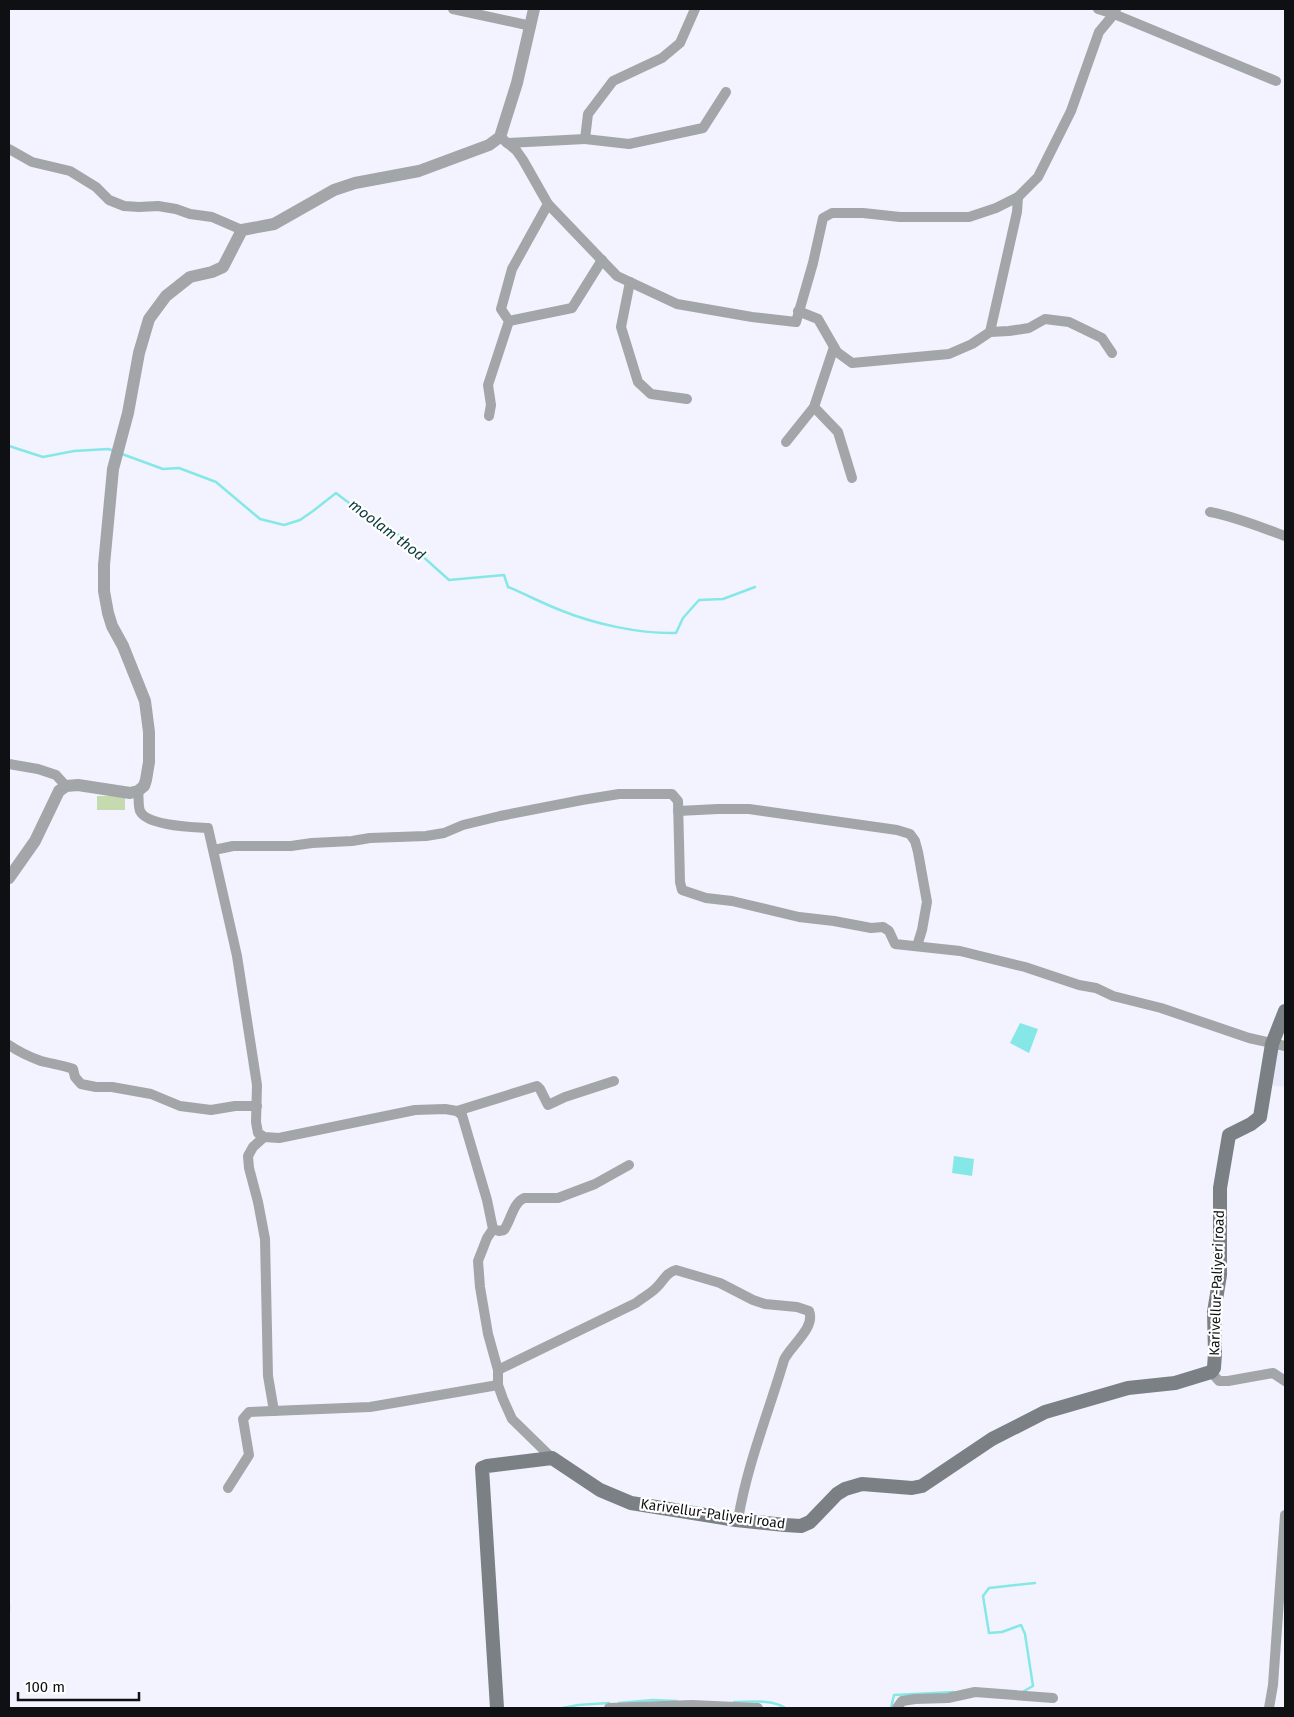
<svg xmlns="http://www.w3.org/2000/svg" width="1294" height="1717" viewBox="0 0 1294 1717" font-family="'Fira Sans',sans-serif">
	<rect width="100%" height="100%" fill="#f2f3fe"/>
	<polygon fill="#e7e8fa" points="1275,1048 1285,1048 1285,1087 1269,1085"/>
	<rect fill="#c6dab0" x="97" y="796" width="28" height="14"/>
	<g fill="#85e8e7">
		<polygon points="1020,1023 1038,1029 1029,1053 1010,1043"/>
		<polygon points="954,1156 974,1159 972,1176 952,1173"/>
	</g>
	<g fill="none" stroke-linecap="round" stroke-linejoin="round">
		<g stroke="#85e8e7" stroke-width="2.5">
			<polyline points="9,446 43,457 74,451 108,449 115,451"/>
			<path d="M122,454L163,469L179,468L216,482L260,519L284,525L300,520L313,511L336,493L353,506L376,518L400,536L449,580L504,575L508,587C525,594 542,603 560,610C594,624 640,634 676,633L683,618L699,600L723,599L755,587"/>
			<polyline points="9,1604 9,1610"/>
			<polyline points="1024,1691 1033,1686 1025,1634 1021,1625 1002,1632 989,1633 983,1596 989,1588 1035,1583"/>
			<path d="M734,1702C749,1702 773,1699 785,1708"/>
			<polyline points="619,1703 653,1700 676,1701"/>
			<polyline points="563,1708 578,1705 609,1703"/>
			<polyline points="891,1708 894,1695 954,1692"/>
		</g>
		<g stroke="#a2a6a9" stroke-width="10">
			<polyline points="453,9 531,26"/>
			<polyline points="1098,9 1114,14 1276,81"/>
			<polyline points="500,137 516,150 523,160 548,204 617,276 677,304 752,317 796,322 813,263 823,218 832,213 863,213 900,217 969,217 996,208 1018,197 1038,177 1071,111 1099,32 1114,14 1116,9"/>
			<polyline points="585,139 629,144 703,128 726,92"/>
			<polyline points="507,143 585,139 588,114 613,81 662,58 680,43 695,9"/>
			<polyline points="9,149 32,162 70,171 96,187 109,200 124,206 139,207 158,206 176,209 190,214 212,217 242,230"/>
			<polyline points="630,282 621,327 638,382 651,394 687,399"/>
			<polyline points="798,311 818,319 837,352 852,363 949,354 972,344 990,332 1009,331 1029,328 1045,319 1069,322 1102,338 1112,353"/>
			<polyline points="509,321 572,308 602,260"/>
			<polyline points="990,332 1017,212 1018,197"/>
			<polyline points="814,407 838,432 852,478"/>
			<polyline points="489,416 491,405 488,385 509,321 501,309 512,269 548,204"/>
			<polyline points="786,442 814,407 834,347"/>
			<path d="M1210,512C1237,517 1260,527 1285,536"/>
			<polyline points="9,764 38,769 56,775 66,786"/>
			<path d="M138,791C139,797 138,806 140,811C147,826 193,827 208,828L237,956L257,1085L256,1122L258,1133L264,1137L279,1138L415,1110L445,1109L457,1111L462,1115L487,1200L493,1229L487,1238L478,1261L480,1287L488,1334L498,1370V1385L503,1399L512,1419L552,1458"/>
			<polyline points="678,811 718,809 749,809 897,830 910,834 915,841 918,852 927,902 922,930 917,946"/>
			<polyline points="214,850 233,846 291,846 312,843 352,841 370,838 426,836 444,833 463,825 500,816 582,800 619,794 672,794 678,801 680,882 682,890 706,898 732,901 799,917 834,921 871,928 883,927 889,931 895,944 960,951 1025,967 1079,985 1096,988 1113,996 1161,1008 1249,1038 1285,1046"/>
			<path d="M9,1045C19,1052 30,1057 41,1061C52,1064 63,1065 73,1069L75,1077L81,1084L96,1087H112L151,1094L180,1106L211,1110L235,1106H257"/>
			<polyline points="457,1111 537,1086 540,1089 548,1105 565,1097 614,1081"/>
			<polyline points="264,1137 253,1147 248,1156 249,1168 258,1202 265,1239 268,1376 274,1411"/>
			<path d="M493,1229L499,1231L504,1230C511,1220 513,1203 524,1198H558L595,1184L629,1165"/>
			<path d="M498,1370L636,1303C642,1298 650,1294 656,1288C664,1281 665,1273 676,1270L720,1283L753,1300L765,1304L797,1307L809,1311C816,1328 790,1346 784,1360C768,1414 747,1465 738,1520"/>
			<polyline points="1211,1372 1219,1381 1228,1381 1273,1373 1285,1381"/>
			<polyline points="228,1488 249,1455 243,1419 249,1412 370,1407 498,1385"/>
			<polyline points="609,1708 692,1705 758,1708"/>
			<polyline points="897,1708 902,1701 915,1699 948,1698 975,1692 1053,1698"/>
			<polyline points="1269,1708 1273,1685 1285,1515"/>
		</g>
		<polyline stroke="#a2a6a9" stroke-width="12" points="9,878 35,841 59,791 66,786 78,785 130,793 138,791 144,786 146,780 149,762 149,732 145,701 123,646 112,626 108,613 104,591 104,565 113,469 128,413 139,353 149,319 166,296 190,277 212,272 223,267 242,230 274,224 334,190 355,183 419,171 489,145 500,137 517,83 534,9"/>
		<polyline stroke="#7b8085" stroke-width="14" points="497,1708 482,1468 487,1466 552,1458 600,1490 631,1503 736,1520 785,1525 801,1526 810,1522 837,1494 845,1489 862,1484 912,1488 922,1486 992,1439 1045,1412 1128,1388 1175,1383 1211,1372 1214,1368 1215,1353 1214,1312 1220,1275 1220,1188 1229,1135 1251,1124 1260,1117 1272,1044 1285,1011"/>
	</g>
	<g text-anchor="middle" dominant-baseline="central" stroke-width="4.5" stroke-linejoin="round" paint-order="stroke">
		<g font-size="14" fill="#0f1013" stroke="#fff">
			<text transform="translate(1217 1283) rotate(-88)">Karivellur-Paliyeri road</text>
			<text transform="translate(713 1514) rotate(8)">Karivellur-Paliyeri road</text>
		</g>
		<g font-size="15" font-style="italic" fill="#0b3b3b" stroke="#fff">
			<text transform="translate(387 530) rotate(37)">moolam thod</text>
		</g>
	</g>
	<rect width="1294" height="1717" fill="none" stroke="#0f1013" stroke-width="20"/>
	<path d="M18 1692v8h121v-8" fill="none" stroke="#0f1013" stroke-width="2.5"/>
	<text x="25" y="1692" font-size="15" fill="#0f1013" stroke="#ffffff" stroke-width="4" paint-order="stroke">100 m</text>
</svg>
